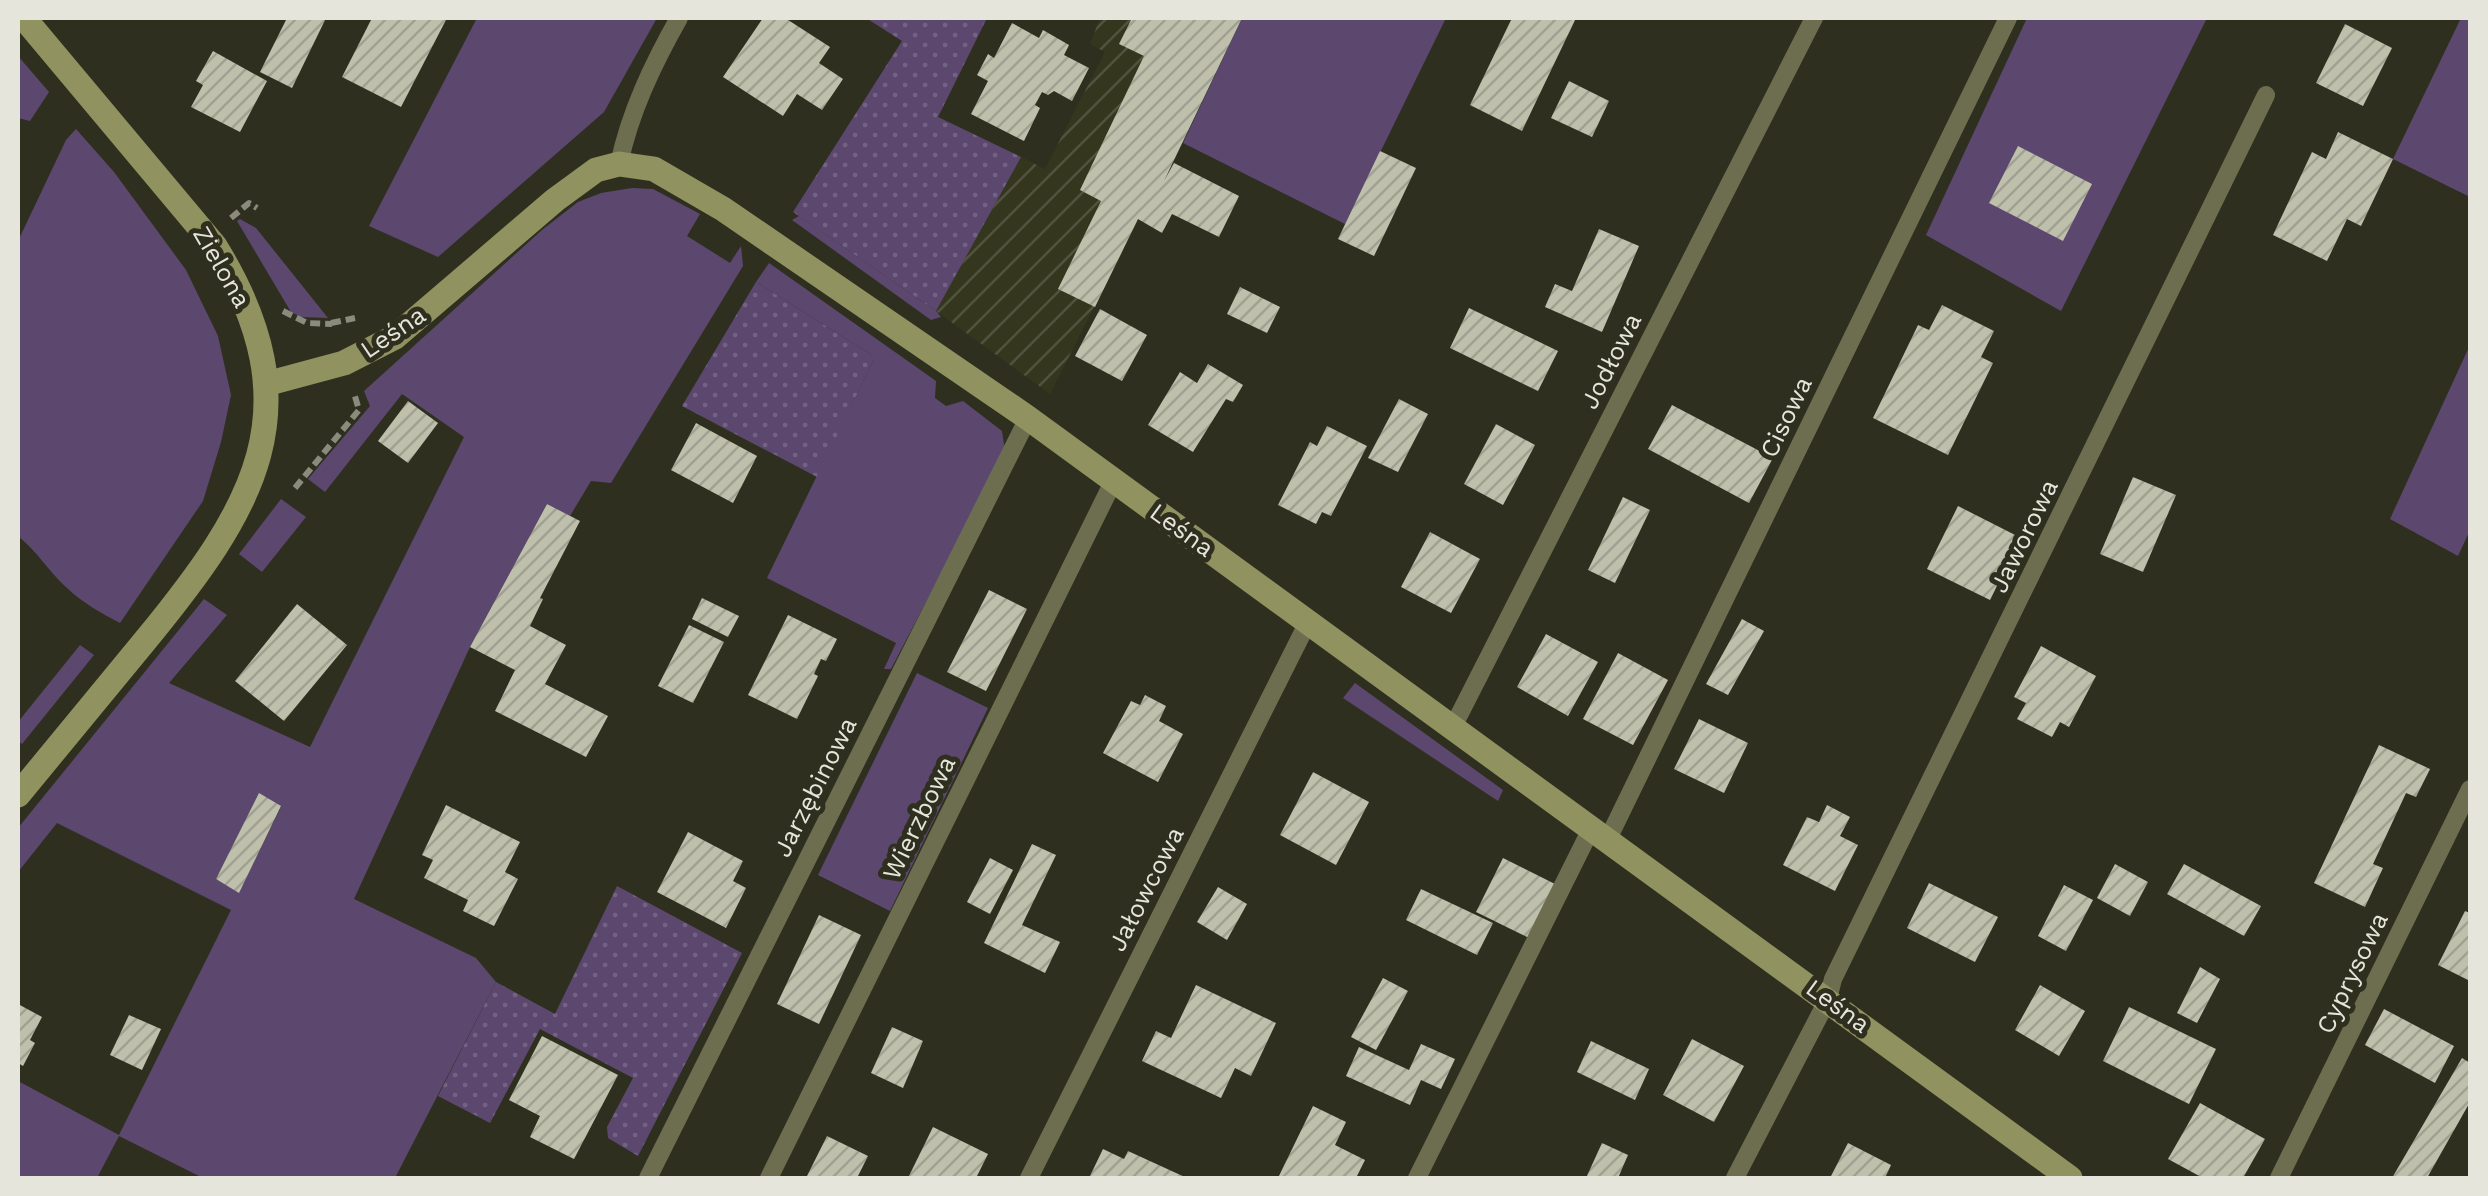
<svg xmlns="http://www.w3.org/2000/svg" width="2488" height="1196" viewBox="0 0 2488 1196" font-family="'Work Sans',sans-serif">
	<defs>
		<pattern id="industrial-furrows" width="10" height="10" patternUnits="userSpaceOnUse" patternTransform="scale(2.5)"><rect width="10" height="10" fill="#35361e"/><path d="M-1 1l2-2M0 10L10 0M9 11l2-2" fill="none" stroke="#52533e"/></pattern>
		<pattern id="park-dots" width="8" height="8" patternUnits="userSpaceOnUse" patternTransform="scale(2.5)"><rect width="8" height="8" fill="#5c486f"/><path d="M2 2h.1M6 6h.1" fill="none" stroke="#736283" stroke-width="1.8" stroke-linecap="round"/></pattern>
		<pattern id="building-hatch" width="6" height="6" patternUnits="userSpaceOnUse" patternTransform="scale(2.5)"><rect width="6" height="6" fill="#bfc0ac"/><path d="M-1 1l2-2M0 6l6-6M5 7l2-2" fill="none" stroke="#a0a192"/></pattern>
	</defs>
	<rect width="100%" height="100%" fill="#2f2f1f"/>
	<polygon fill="url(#industrial-furrows)" points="1100,18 1241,18 1050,394 936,311 1021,157 1045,169 1105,52 1090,44"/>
	<g fill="#5c486f" fill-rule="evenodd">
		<polygon points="477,18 657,18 604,112 438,257 369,226"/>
		<polygon points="1242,18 1446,18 1345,224 1183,143"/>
		<polygon points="2027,18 2207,18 2061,311 1926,235"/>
		<polygon points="2461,18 2470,18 2470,197 2393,159"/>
		<polygon points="18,56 49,92 30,121 18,118"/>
		<path d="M76,129L114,172L186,270L218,336L231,395L221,442L203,501L120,623C101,613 83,603 67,588C49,572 37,551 18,536V241L66,140Z"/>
		<path d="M632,188L653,189L700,214L687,236L730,263L741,246L743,266L611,483L591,481L570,516L547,504L470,647L354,899L476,958L496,982L395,1178H203L119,1136L97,1178H18V1081L119,1135L231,910L57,823L18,872V828L204,599L227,615L169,683L310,747L464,437L402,394L325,492L308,479L370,406L364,391L542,230L578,202L601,193ZM259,794L281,807L239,892L216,879Z"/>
		<polygon points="799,216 936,311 941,317 931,320 792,220"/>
		<polygon points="240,219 256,228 328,318 301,317 291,312 237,221"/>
		<polygon points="769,263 936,381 935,398 946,406 963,401 1002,431 1005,451 891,669 884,669 896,643 767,578 875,357 756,282"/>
		<polygon points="2470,345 2470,530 2458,556 2390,519"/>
		<polygon points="281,499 306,517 262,572 239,554"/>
		<polygon points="80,645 94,655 22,744 18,741 18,722"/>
		<polygon points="917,673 988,708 890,911 818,875"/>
		<polygon points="1355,683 1503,790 1498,801 1343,698"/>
	</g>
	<g fill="url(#park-dots)">
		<polygon points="866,18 987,18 938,117 1021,157 936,311 793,212 902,41"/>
		<polygon points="756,282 875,357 817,477 682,406"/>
		<polygon points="617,886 742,953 638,1156 608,1138 607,1127 633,1078 540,1029 490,1123 438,1096 496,982 555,1014"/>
	</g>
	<g fill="url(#building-hatch)">
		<polygon points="287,18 326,18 292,88 260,72"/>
		<polygon points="372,18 447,18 401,107 342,77"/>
		<polygon points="763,18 785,18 830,47 819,63 843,79 822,110 797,94 783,116 723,77"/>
		<polygon points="1132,18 1242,18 1164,181 1174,163 1239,196 1219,237 1172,214 1162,233 1138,219 1095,307 1058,289 1101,201 1080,190 1144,56 1119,44"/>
		<polygon points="1512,18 1576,18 1522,131 1470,105"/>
		<polygon points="1012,23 1039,38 1043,30 1069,45 1064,55 1089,68 1072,101 1054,91 1048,95 1042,92 1035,105 1040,108 1024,141 971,114 988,81 977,75 988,54 994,58"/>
		<polygon points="2345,24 2392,48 2363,106 2316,83"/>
		<polygon points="213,51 267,81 240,132 191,107 203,85 196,81"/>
		<polygon points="1569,81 1609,101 1592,137 1551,118"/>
		<polygon points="2338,132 2393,159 2361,226 2347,219 2327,261 2273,235 2312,152 2326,159"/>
		<polygon points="2018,146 2092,184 2063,241 1989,203"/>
		<polygon points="1380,151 1416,168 1374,256 1338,239"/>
		<polygon points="1599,229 1639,246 1602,332 1545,307 1555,284 1572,291"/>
		<polygon points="1240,287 1280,307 1267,333 1227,314"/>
		<polygon points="1942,305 1994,331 1981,357 1993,363 1948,455 1873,418 1918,325 1929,330"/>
		<polygon points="1469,308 1558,351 1538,391 1450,348"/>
		<polygon points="1100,309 1147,335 1122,381 1075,356"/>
		<polygon points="1208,364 1243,385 1233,402 1226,399 1193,452 1148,425 1180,372 1197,383"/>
		<polygon points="1399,399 1428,414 1398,472 1368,458"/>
		<polygon points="408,401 438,423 408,463 378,441"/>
		<polygon points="1672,405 1773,458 1749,503 1648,449"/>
		<polygon points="696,423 757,456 733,503 671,470"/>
		<polygon points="1496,424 1535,445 1503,505 1464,484"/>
		<polygon points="1327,426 1367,446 1331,516 1322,512 1316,524 1278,505 1310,442 1317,446"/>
		<polygon points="2133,477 2176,495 2143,572 2100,554"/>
		<polygon points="1623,497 1650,510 1615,583 1588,570"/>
		<polygon points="547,504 580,521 540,598 543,599 530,626 566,645 545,684 608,716 586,757 495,711 515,670 470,647"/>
		<polygon points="1958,506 2021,538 1990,600 1927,569"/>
		<polygon points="1430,532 1480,559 1451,613 1401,587"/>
		<polygon points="989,590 1027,609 986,691 947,672"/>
		<polygon points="702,598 739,616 728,637 692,619"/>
		<polygon points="297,604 347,645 284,721 235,681"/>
		<polygon points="788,615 837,639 826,661 821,659 814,674 818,676 797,719 748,695"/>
		<polygon points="1742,619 1764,631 1728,695 1706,684"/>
		<polygon points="689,625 724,642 693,703 658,686"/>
		<polygon points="1546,634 1598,662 1568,716 1517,687"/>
		<polygon points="2041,646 2096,676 2069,727 2060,722 2052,737 2017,719 2026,703 2014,697"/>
		<polygon points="1618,653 1668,680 1633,745 1583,719"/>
		<polygon points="1145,695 1166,706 1159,721 1183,734 1158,782 1103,753 1131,701 1140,705"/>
		<polygon points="1699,719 1748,743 1724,793 1674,769"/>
		<polygon points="2379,745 2430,769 2416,797 2406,793 2373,864 2383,868 2365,907 2314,883"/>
		<polygon points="1313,772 1369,802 1336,865 1280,835"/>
		<polygon points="259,793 281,806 239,893 216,879"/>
		<polygon points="446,805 520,842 505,872 518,879 494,926 463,911 468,900 424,878 433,860 422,855"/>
		<polygon points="1827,805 1850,817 1840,836 1858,845 1835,891 1783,865 1807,817 1819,822"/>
		<polygon points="688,832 743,861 733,881 746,888 726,928 657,892"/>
		<polygon points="1032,844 1056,855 1022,925 1060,942 1045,973 984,943"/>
		<polygon points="990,858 1013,870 990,914 967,902"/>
		<polygon points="1503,858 1555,884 1529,938 1476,912"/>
		<polygon points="2115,864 2148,882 2130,916 2097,898"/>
		<polygon points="2184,864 2261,906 2244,936 2167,894"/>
		<polygon points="1929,883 1998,917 1975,962 1907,928"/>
		<polygon points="2064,885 2093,900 2066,951 2038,936"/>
		<polygon points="1218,887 1247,904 1227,940 1197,922"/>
		<polygon points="1421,889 1493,923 1477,955 1406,920"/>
		<polygon points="2465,911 2470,913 2470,981 2438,965"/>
		<polygon points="819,915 861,935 819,1024 777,1004"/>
		<polygon points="2200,967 2220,979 2197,1023 2177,1013"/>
		<polygon points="1383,978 1408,991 1376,1050 1351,1037"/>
		<polygon points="1196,985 1276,1023 1251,1076 1235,1068 1221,1098 1142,1061 1156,1031 1171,1038"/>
		<polygon points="2040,985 2085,1011 2059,1056 2015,1030"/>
		<polygon points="18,1004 42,1017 30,1040 35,1043 23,1066 18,1063"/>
		<polygon points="2129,1007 2216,1049 2189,1104 2103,1061"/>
		<polygon points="2384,1009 2454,1046 2435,1083 2365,1045"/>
		<polygon points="129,1015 161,1029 142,1070 110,1055"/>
		<polygon points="892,1027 923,1041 903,1088 871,1073"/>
		<polygon points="542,1036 618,1075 574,1159 530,1137 540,1116 509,1100"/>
		<polygon points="1692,1039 1744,1066 1714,1122 1663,1095"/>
		<polygon points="1591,1041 1649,1069 1635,1100 1577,1072"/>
		<polygon points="1421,1044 1455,1059 1441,1089 1421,1080 1410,1105 1346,1076 1359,1047 1409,1070"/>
		<polygon points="2462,1058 2470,1063 2470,1102 2427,1178 2392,1178"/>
		<polygon points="2200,1103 2265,1139 2243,1178 2203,1178 2168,1159"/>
		<polygon points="1313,1106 1346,1122 1335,1145 1365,1160 1356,1178 1278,1178"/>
		<polygon points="933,1127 988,1154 976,1178 908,1178"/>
		<polygon points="827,1136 868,1156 857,1178 806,1178"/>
		<polygon points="1602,1143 1628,1155 1618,1178 1586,1178"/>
		<polygon points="1848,1143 1891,1165 1885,1178 1830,1178"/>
		<polygon points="1103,1149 1124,1159 1128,1151 1187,1178 1089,1178"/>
	</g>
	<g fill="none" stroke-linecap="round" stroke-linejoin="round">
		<g stroke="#8a8a7d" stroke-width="6" stroke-dasharray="10 5" stroke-linecap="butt">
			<polyline points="231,218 249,203 257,208"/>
			<polyline points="283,311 307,323 332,324"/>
			<polyline points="331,323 355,318"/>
			<polyline points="295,488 359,410 354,393"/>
		</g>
		<g stroke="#6d6e4f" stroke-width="18">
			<path d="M619,164C630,112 653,64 679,18"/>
			<polyline points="1453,727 1814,18"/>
			<polyline points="1608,839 2008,18"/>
			<polyline points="648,1178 1028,418"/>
			<polyline points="769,1178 1114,480"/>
			<polyline points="1029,1178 1308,622"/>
			<polyline points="1417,1178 1592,827"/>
			<polyline points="1735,1178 1828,999 1833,979 2266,95"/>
			<polyline points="2279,1178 2470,789"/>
		</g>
		<g stroke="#909260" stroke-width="25">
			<polyline points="266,384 344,363 395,337 555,200 596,170 619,164 654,169 723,209 1028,418 2070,1178"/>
			<path d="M18,795C60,744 102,693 144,642C254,508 316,410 215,246L24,18"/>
		</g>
	</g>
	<g text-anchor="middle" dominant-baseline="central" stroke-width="10" stroke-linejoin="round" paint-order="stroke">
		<g font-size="25" fill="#e5e5db" stroke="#2f2f1f">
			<text transform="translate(222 267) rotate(60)">Zielona</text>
			<text transform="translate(393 332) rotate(-34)">Leśna</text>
			<text transform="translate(1611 361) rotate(-63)">Jodłowa</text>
			<text transform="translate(1786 417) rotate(-64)">Cisowa</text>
			<text transform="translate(1182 530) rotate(36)">Leśna</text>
			<text transform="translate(2024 536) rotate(-64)">Jaworowa</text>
			<text transform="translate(815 787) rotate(-63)">Jarzębinowa</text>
			<text transform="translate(919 818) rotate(-64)">Wierzbowa</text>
			<text transform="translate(1146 889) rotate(-63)">Jałowcowa</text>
			<text transform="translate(2352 973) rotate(-64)">Cyprysowa</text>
			<text transform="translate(1838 1006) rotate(36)">Leśna</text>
		</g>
	</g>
	<rect width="2488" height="1196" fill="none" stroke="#e5e5db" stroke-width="40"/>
</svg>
